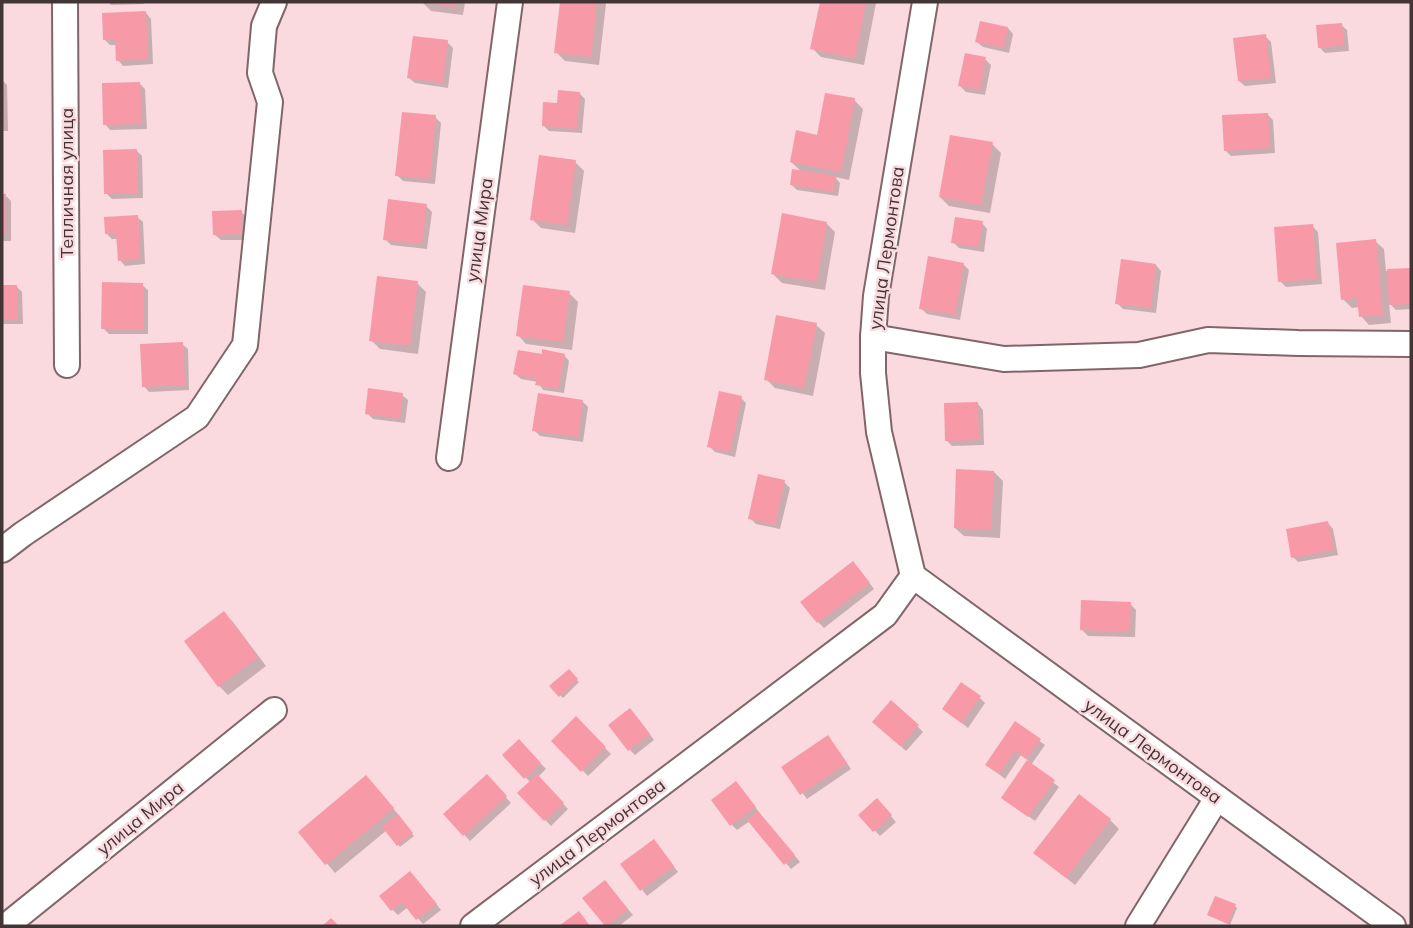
<svg xmlns="http://www.w3.org/2000/svg" width="1413" height="928" viewBox="0 0 1413 928" font-family="Mulish,sans-serif">
	<rect width="100%" height="100%" fill="#fadade"/>
	<g fill="#0003">
		<polygon points="108,2 144,2 144,4 111,5"/>
		<polygon points="422,2 465,2 463,15 431,11"/>
		<polygon points="561,2 604,2 606,4 599,65 565,61 556,52"/>
		<polygon points="821,2 874,2 876,3 864,65 821,57 812,48"/>
		<polygon points="146,13 151,19 153,64 123,66 118,60 117,45 110,45 104,39"/>
		<polygon points="1341,25 1347,30 1349,51 1325,53 1319,47"/>
		<polygon points="1008,28 1013,34 1009,53 983,47 977,42"/>
		<polygon points="1265,36 1271,42 1276,83 1245,86 1239,81"/>
		<polygon points="447,42 453,48 448,88 415,83 409,78"/>
		<polygon points="985,59 991,65 985,95 966,92 960,86"/>
		<polygon points="2,80 7,85 8,131 2,131"/>
		<polygon points="140,84 145,89 147,129 110,130 105,124"/>
		<polygon points="579,93 585,99 582,133 549,131 543,125"/>
		<polygon points="854,100 863,109 849,180 835,177 840,183 838,196 797,190 791,184 802,172 791,162"/>
		<polygon points="1268,115 1273,120 1275,153 1231,156 1225,150"/>
		<polygon points="435,117 441,123 435,184 403,181 397,175"/>
		<polygon points="992,144 1001,153 990,213 949,206 940,197"/>
		<polygon points="136,150 142,156 143,198 112,199 106,193"/>
		<polygon points="575,162 584,171 575,233 541,228 532,219"/>
		<polygon points="2,195 5,195 11,201 11,241 2,241"/>
		<polygon points="426,206 432,212 427,249 391,245 385,239"/>
		<polygon points="241,212 247,217 247,240 221,240 215,235"/>
		<polygon points="137,217 143,222 145,264 125,266 120,260 118,239 112,239 107,234"/>
		<polygon points="826,223 835,232 825,290 782,283 773,274"/>
		<polygon points="982,223 987,229 984,252 959,248 953,242"/>
		<polygon points="1312,226 1318,232 1322,284 1286,287 1280,281"/>
		<polygon points="1375,241 1384,249 1386,271 1411,270 1411,309 1396,310 1389,303 1391,323 1369,325 1361,316 1360,307 1352,308 1343,299"/>
		<polygon points="963,264 969,270 960,320 927,314 921,308"/>
		<polygon points="1156,265 1161,271 1156,313 1123,309 1117,303"/>
		<polygon points="417,283 426,292 418,354 380,349 371,340"/>
		<polygon points="142,285 148,290 148,334 109,334 103,328"/>
		<polygon points="2,287 17,287 22,292 23,324 2,324"/>
		<polygon points="569,293 578,302 572,350 526,344 518,335"/>
		<polygon points="816,325 825,333 813,396 775,388 766,379"/>
		<polygon points="182,344 188,349 189,390 149,392 144,386"/>
		<polygon points="564,355 569,361 564,393 543,390 538,382 521,379 515,374 543,356"/>
		<polygon points="402,395 408,400 405,423 373,419 367,413"/>
		<polygon points="741,398 746,403 735,457 715,452 709,446"/>
		<polygon points="583,402 588,407 583,442 540,436 534,430"/>
		<polygon points="978,404 983,410 984,445 952,446 946,440"/>
		<polygon points="994,472 1003,481 1000,538 964,536 955,528"/>
		<polygon points="784,482 790,488 780,529 756,524 750,518"/>
		<polygon points="1328,523 1333,529 1338,555 1298,562 1293,557"/>
		<polygon points="859,569 874,589 824,628 818,622"/>
		<polygon points="1130,604 1136,610 1135,637 1088,636 1082,630"/>
		<polygon points="224,613 233,622 266,666 228,695 219,686"/>
		<polygon points="568,671 579,682 563,698 552,686"/>
		<polygon points="979,697 985,703 968,728 944,709"/>
		<polygon points="636,716 654,740 635,755 630,750"/>
		<polygon points="576,719 611,754 588,776 554,741"/>
		<polygon points="1015,723 1045,745 1031,765 1059,787 1035,821 1003,798 1029,761 1021,755 1005,779 987,765"/>
		<polygon points="917,726 923,732 906,751 880,727"/>
		<polygon points="519,741 546,769 538,777 568,809 551,826 520,793 531,783 504,755"/>
		<polygon points="833,743 851,769 807,799 783,767"/>
		<polygon points="487,776 511,803 470,841 445,814"/>
		<polygon points="375,786 401,818 400,819 414,836 400,847 387,830 335,873 300,832"/>
		<polygon points="742,789 764,819 800,862 791,869 750,821 737,830 732,825"/>
		<polygon points="877,800 896,822 880,836 860,815"/>
		<polygon points="1110,820 1119,829 1075,885 1035,853"/>
		<polygon points="659,847 678,872 647,896 623,865"/>
		<polygon points="416,879 441,910 423,924 408,907 398,915 392,909"/>
		<polygon points="610,888 633,915 619,926 607,926 584,898"/>
		<polygon points="1235,906 1237,908 1230,925 1209,915"/>
	</g>
	<g fill="#f899a8">
		<polygon points="426,2 456,2 455,7 426,3"/>
		<polygon points="560,2 597,2 591,57 554,53"/>
		<polygon points="820,2 866,2 855,58 810,49"/>
		<polygon points="146,11 148,59 116,61 115,39 103,40 102,13"/>
		<polygon points="980,21 1008,27 1004,48 975,42"/>
		<polygon points="1342,23 1344,45 1318,48 1316,25"/>
		<polygon points="1266,34 1271,78 1238,81 1233,38"/>
		<polygon points="413,36 448,40 443,83 407,78"/>
		<polygon points="965,53 986,57 980,90 958,86"/>
		<polygon points="140,82 142,124 103,125 102,83"/>
		<polygon points="558,90 580,92 577,129 542,126 543,102 557,103"/>
		<polygon points="825,93 855,98 841,172 790,162 796,130 817,135"/>
		<polygon points="402,112 436,115 430,179 395,176"/>
		<polygon points="1268,113 1270,148 1224,151 1222,115"/>
		<polygon points="950,135 993,142 981,205 939,197"/>
		<polygon points="137,149 138,193 104,194 103,150"/>
		<polygon points="539,155 576,160 567,225 530,220"/>
		<polygon points="792,169 836,176 833,192 790,185"/>
		<rect x="2" y="194" width="4" height="42"/>
		<polygon points="388,199 427,204 422,244 383,240"/>
		<polygon points="242,210 242,234 213,235 212,211"/>
		<polygon points="782,213 827,222 817,282 771,274"/>
		<polygon points="138,215 140,259 118,261 116,234 105,234 104,217"/>
		<polygon points="955,217 983,221 978,247 951,243"/>
		<polygon points="1313,224 1317,279 1278,282 1274,227"/>
		<polygon points="1376,239 1383,315 1359,317 1357,298 1341,300 1336,243"/>
		<polygon points="928,256 964,263 955,315 919,309"/>
		<polygon points="1121,259 1156,264 1151,308 1115,304"/>
		<polygon points="1411,268 1411,304 1389,305 1387,269"/>
		<polygon points="377,276 418,281 410,346 369,341"/>
		<polygon points="102,282 143,283 143,329 101,329"/>
		<polygon points="2,285 17,285 18,319 2,319"/>
		<polygon points="523,285 570,291 563,342 516,336"/>
		<polygon points="776,315 817,323 804,388 764,380"/>
		<polygon points="183,342 185,385 142,387 140,344"/>
		<polygon points="542,349 565,354 558,389 535,385 537,379 513,374 518,350 542,354"/>
		<polygon points="368,388 403,393 400,419 365,414"/>
		<polygon points="719,391 742,396 730,452 707,447"/>
		<polygon points="538,393 583,400 578,437 532,431"/>
		<polygon points="978,402 979,440 945,441 944,403"/>
		<polygon points="956,469 994,471 991,530 954,528"/>
		<polygon points="758,474 785,480 775,525 748,519"/>
		<polygon points="1328,521 1334,550 1291,558 1286,529"/>
		<polygon points="853,561 870,583 817,623 800,602"/>
		<polygon points="1081,600 1131,602 1130,632 1080,630"/>
		<polygon points="224,611 258,657 218,687 184,641"/>
		<polygon points="569,669 578,679 559,697 549,686"/>
		<polygon points="961,682 981,696 961,723 942,709"/>
		<polygon points="891,700 919,725 900,746 872,722"/>
		<polygon points="630,708 650,734 628,751 608,725"/>
		<polygon points="576,716 606,747 581,772 551,741"/>
		<polygon points="1015,721 1041,739 1026,759 1015,751 999,774 985,765"/>
		<polygon points="828,735 847,763 800,795 781,767"/>
		<polygon points="519,739 541,763 524,779 502,755"/>
		<polygon points="1027,760 1055,780 1028,817 1001,798"/>
		<polygon points="487,774 507,796 463,836 443,814"/>
		<polygon points="537,774 564,803 544,821 517,793"/>
		<polygon points="366,775 394,808 325,865 298,832"/>
		<polygon points="736,781 756,807 730,826 711,800"/>
		<polygon points="1079,794 1111,819 1066,878 1033,853"/>
		<polygon points="877,798 892,815 873,832 858,815"/>
		<polygon points="758,811 795,855 784,865 747,820"/>
		<polygon points="398,814 413,833 397,846 382,827"/>
		<polygon points="654,839 674,866 640,891 620,864"/>
		<polygon points="410,871 437,904 416,920 402,902 391,911 379,896"/>
		<polygon points="605,880 628,909 607,926 605,926 582,898"/>
		<polygon points="1215,896 1236,904 1228,924 1207,915"/>
		<polygon points="579,911 590,926 559,926"/>
		<polygon points="331,918 339,926 322,926"/>
	</g>
	<g fill="none" stroke-linecap="round" stroke-linejoin="round">
		<defs>
			<g id="street">
				<polyline points="65,2 67,365"/>
				<polyline points="925,2 876,296 873,337 873,373 879,432 913,576 1393,926"/>
				<polyline points="873,337 1004,359 1139,355 1208,340 1298,343 1411,344"/>
				<polyline points="449,458 510,2"/>
				<polyline points="2,550 23,534 197,417 245,345 270,102 260,73 264,26 274,2"/>
				<polyline points="6,926 274,710"/>
				<polyline points="473,926 885,615 913,576"/>
				<polyline points="1138,926 1217,798"/>
			</g>
		</defs>
		<use href="#street" stroke="#816669" stroke-width="28"/>
		<use href="#street" stroke="#fff" stroke-width="24"/>
	</g>
	<g text-anchor="middle" dominant-baseline="central" stroke-width="5" stroke-linejoin="round" paint-order="stroke">
		<g font-size="18" fill="#413536" stroke="#fadade">
			<text transform="translate(66 183) rotate(-90)">Тепличная улица</text>
			<text transform="translate(479 230) rotate(-82)">улица Мира</text>
			<text transform="translate(886 248) rotate(-82)">улица Лермонтова</text>
			<text transform="translate(1153 751) rotate(36)">улица Лермонтова</text>
			<text transform="translate(140 818) rotate(-39)">улица Мира</text>
			<text transform="translate(597 832) rotate(-37)">улица Лермонтова</text>
		</g>
	</g>
	<rect width="1413" height="928" fill="none" stroke="#413536" stroke-width="7"/>
</svg>
